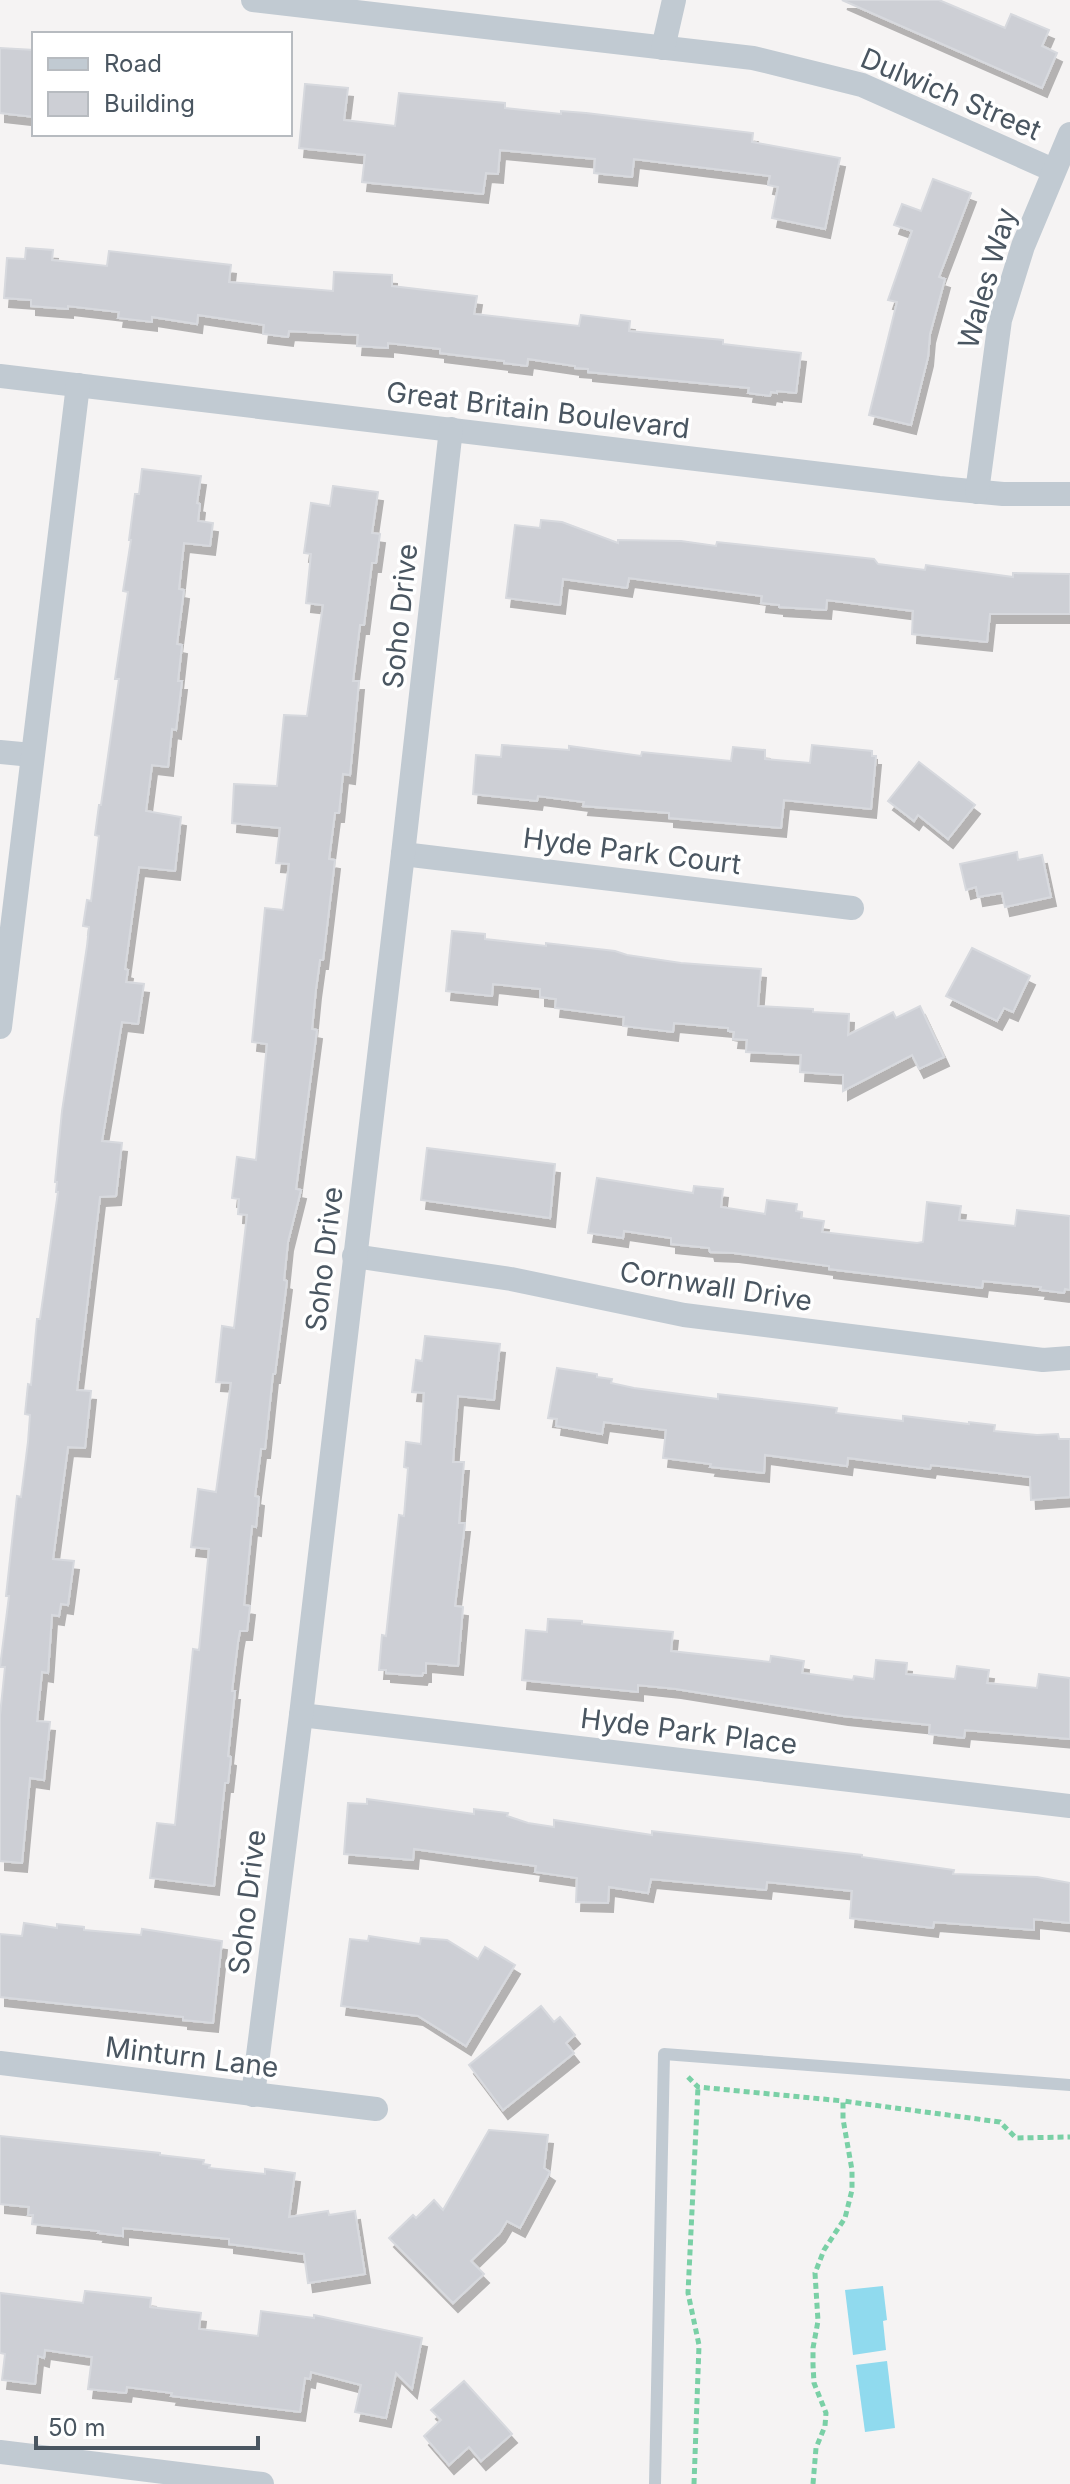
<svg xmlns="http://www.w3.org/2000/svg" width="1070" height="2484" viewBox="0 0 1070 2484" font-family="Inter,sans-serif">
	<defs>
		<filter id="shadow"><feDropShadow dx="5" dy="9" stdDeviation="0" flood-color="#0004"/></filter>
	</defs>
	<rect width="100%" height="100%" fill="#f5f3f3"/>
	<g fill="#90daee">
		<polygon points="883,2286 887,2320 883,2321 886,2350 853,2355 845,2290"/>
		<polygon points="887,2361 895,2428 865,2432 856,2365"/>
	</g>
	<g fill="#cdcfd5" stroke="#d7d9de" stroke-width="2" filter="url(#shadow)">
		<polygon points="842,0 939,0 1005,28 1011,14 1049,30 1042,46 1057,53 1042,88"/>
		<polygon points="0,48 34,50 34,117 0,113"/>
		<polygon points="305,84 348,88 344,120 395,126 399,93 505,103 505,108 561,114 561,111 586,113 753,133 752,142 840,158 825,229 772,218 778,187 768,185 770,176 634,159 632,177 594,173 595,159 500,150 498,174 486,173 483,194 362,182 365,155 299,148"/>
		<polygon points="933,179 971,193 939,277 945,279 930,334 928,357 911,425 869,415 897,302 888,300 912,231 894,225 902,204 921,211"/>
		<polygon points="26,248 53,250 52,260 107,266 109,251 231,265 229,282 333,291 334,272 392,275 392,286 477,296 474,314 579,326 581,315 630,321 629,331 723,340 723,344 801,353 796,393 777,391 777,393 771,392 770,396 748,393 749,388 588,372 588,369 575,368 575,366 528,359 527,366 504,363 504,361 440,353 440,349 388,343 388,348 357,346 358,335 289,331 288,337 263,334 264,325 198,315 197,324 152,317 152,322 118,318 119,312 68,306 68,309 31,306 31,300 4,298 7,258 25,259"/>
		<polygon points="142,469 201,476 197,503 200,504 198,521 213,523 210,546 184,543 179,589 184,590 177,644 182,645 178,681 182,681 176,730 172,729 168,767 152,765 146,811 181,817 175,871 139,867 125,969 128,970 126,982 144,984 138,1024 122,1022 102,1141 122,1143 116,1196 100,1197 77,1390 91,1391 85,1448 68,1447 53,1559 74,1561 68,1605 61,1604 59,1616 52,1615 48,1673 42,1672 37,1721 50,1722 44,1780 30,1778 22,1863 0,1861 0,1715 5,1667 0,1667 9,1596 6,1596 17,1496 21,1497 28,1442 30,1415 25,1414 28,1384 31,1385 37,1319 40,1319 58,1192 56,1192 57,1182 55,1182 62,1111 87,946 89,927 83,926 87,900 91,901 99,836 95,835 99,805 101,805 119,679 115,679 128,592 123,591 131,540 129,540 135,494 139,494"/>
		<polygon points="333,486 378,492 372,533 380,534 376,563 372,563 364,625 360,625 353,681 359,681 350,775 343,774 339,813 335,813 329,859 335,860 323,960 320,960 316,989 312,1029 317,1030 296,1189 301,1190 288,1242 284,1280 287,1281 275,1374 273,1374 265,1449 261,1449 255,1496 259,1497 256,1527 252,1526 244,1605 250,1606 247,1631 240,1631 238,1642 232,1691 235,1691 228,1756 231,1757 228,1783 225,1783 214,1886 150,1878 157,1823 175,1825 193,1649 199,1650 209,1549 191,1547 198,1489 216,1492 231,1383 216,1382 222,1326 234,1328 247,1215 238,1214 239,1199 232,1198 237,1157 256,1160 267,1044 252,1042 265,908 283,910 289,864 276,863 280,828 232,823 234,784 277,786 284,715 307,716 323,605 306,603 311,554 304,553 311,503 330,506"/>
		<polygon points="541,520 562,522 618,543 618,540 681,541 716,546 717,542 874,559 878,564 925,570 926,565 1013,577 1013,573 1070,574 1070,614 990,614 987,642 912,634 913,611 827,600 826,610 779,607 779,605 761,603 762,596 629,578 627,588 563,579 560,605 506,598 515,525 540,528"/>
		<polygon points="502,745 569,750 569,746 641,756 642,752 731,761 733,747 765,750 765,759 810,763 812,745 872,751 872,756 876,756 871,809 784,800 781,828 669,818 669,813 583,806 584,802 538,796 537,801 473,794 476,755 501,757"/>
		<polygon points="919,762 975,805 948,839 918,815 914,821 888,801"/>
		<polygon points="1017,852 1018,860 1042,855 1051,897 1005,907 1002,893 978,897 976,887 966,890 960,864"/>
		<polygon points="452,931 485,934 485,939 546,946 546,943 615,951 627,955 681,963 761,969 758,1006 813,1009 813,1012 849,1014 848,1035 893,1012 896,1018 920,1006 944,1057 919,1069 912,1055 843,1091 843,1075 800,1072 801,1055 746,1052 747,1040 733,1039 734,1032 728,1031 728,1028 674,1023 673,1032 623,1026 624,1017 555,1008 556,999 540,997 540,989 493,984 492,996 446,991"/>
		<polygon points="972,948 1030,976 1013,1012 1004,1008 997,1021 946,996"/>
		<polygon points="427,1148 555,1164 550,1218 421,1200"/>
		<polygon points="597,1178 693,1193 694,1186 723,1189 721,1207 765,1214 767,1200 797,1204 796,1211 802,1212 801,1218 824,1221 822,1232 917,1243 923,1242 927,1202 961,1206 959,1220 1015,1226 1017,1210 1070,1216 1070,1290 1065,1289 1064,1293 1040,1290 1041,1287 983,1281 982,1288 829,1269 829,1266 734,1253 710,1252 709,1248 671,1244 671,1238 624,1231 623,1238 588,1233"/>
		<polygon points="425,1336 500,1344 494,1400 458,1396 453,1462 464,1462 459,1523 465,1523 455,1606 463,1607 458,1666 426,1663 426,1673 423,1673 422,1676 386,1673 386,1670 379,1670 382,1635 386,1636 399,1515 404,1516 408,1468 404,1467 406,1442 421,1444 424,1393 412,1392 416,1360 422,1361"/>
		<polygon points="557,1368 597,1374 597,1377 612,1379 611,1383 634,1388 718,1399 718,1394 813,1405 837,1408 836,1413 903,1421 903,1416 969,1424 969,1422 995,1425 994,1431 1037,1435 1058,1434 1059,1439 1070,1439 1070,1497 1031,1500 1030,1477 931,1465 930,1469 848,1458 847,1466 765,1455 764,1473 710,1467 711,1464 663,1458 666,1430 604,1422 602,1434 556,1426 557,1419 548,1418"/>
		<polygon points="548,1619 582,1621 582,1624 673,1632 671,1651 770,1662 771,1656 804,1661 802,1673 853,1680 854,1676 874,1679 876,1660 907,1663 906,1674 955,1679 957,1666 989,1670 987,1683 1037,1688 1039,1674 1070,1678 1070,1739 965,1730 964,1738 929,1734 930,1725 843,1716 676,1689 638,1685 638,1692 522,1680 526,1630 547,1632"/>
		<polygon points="367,1799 474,1814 474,1809 508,1813 507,1816 528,1823 554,1827 554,1820 652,1835 652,1831 862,1855 862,1857 954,1870 953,1874 1037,1877 1070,1883 1070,1923 1034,1919 1034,1930 934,1922 933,1928 850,1918 852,1891 767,1882 766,1890 651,1879 648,1893 609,1887 608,1903 576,1902 577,1878 535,1872 536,1866 414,1849 413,1860 344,1854 348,1803 367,1804"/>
		<polygon points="24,1923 57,1928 57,1924 84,1927 84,1930 141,1935 142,1929 222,1941 213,2023 183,2020 183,2017 0,1997 0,1934 22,1936"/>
		<polygon points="369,1936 420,1944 421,1938 447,1940 478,1959 485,1947 515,1965 466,2046 418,2016 341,2006 350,1939 368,1941"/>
		<polygon points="541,2006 554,2022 560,2017 575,2035 566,2043 574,2053 503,2110 469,2065"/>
		<polygon points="489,2130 548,2135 544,2168 550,2172 520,2228 507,2221 500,2233 471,2261 484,2274 453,2303 389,2238 413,2215 416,2218 434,2200 443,2210"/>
		<polygon points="0,2136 160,2153 160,2155 204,2160 203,2164 210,2165 209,2168 265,2174 265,2169 295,2173 289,2217 328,2211 329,2215 355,2211 365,2274 308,2283 304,2254 229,2244 229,2239 123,2228 123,2236 98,2233 99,2231 32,2224 33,2215 28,2215 29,2207 0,2204"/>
		<polygon points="85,2291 151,2298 150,2307 201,2313 199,2329 258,2336 261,2311 314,2318 314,2315 422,2338 412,2389 396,2373 386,2418 355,2412 361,2385 311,2372 310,2379 305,2378 300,2412 171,2396 172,2393 127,2387 126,2393 88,2389 92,2357 45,2350 44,2358 38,2356 35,2384 2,2380 5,2354 0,2353 0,2293 83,2303"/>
		<polygon points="464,2381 512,2434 481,2461 469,2447 449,2465 424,2436 441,2420 431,2410"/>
	</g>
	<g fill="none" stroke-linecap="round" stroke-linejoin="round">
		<g stroke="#7ad0a6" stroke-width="5" stroke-dasharray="6 4" stroke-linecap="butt">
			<polyline points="688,2077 698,2087 843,2101"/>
			<polyline points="694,2484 699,2345 688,2293 698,2087"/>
			<polyline points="813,2484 816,2448 825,2426 826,2413 814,2383 813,2365 813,2348 818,2321 815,2273 824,2250 845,2218 852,2190 852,2170 843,2119 843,2101 1000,2122 1016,2138 1070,2137"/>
		</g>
		<polyline stroke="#c1cad2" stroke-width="12" points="655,2484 664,2054 1070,2085"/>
		<g stroke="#c1cad2" stroke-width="24">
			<polyline points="253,0 753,58 862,85 1053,170"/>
			<polyline points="663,48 674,0"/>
			<polyline points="0,376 939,488 1003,494 1070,494"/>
			<polyline points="977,492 1000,320 1023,246 1070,134"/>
			<polyline points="0,752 32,755"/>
			<polyline points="403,854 852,908"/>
			<polyline points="0,1027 78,385"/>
			<polyline points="354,1256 511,1279 684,1315 1043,1360 1070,1358"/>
			<polyline points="301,1715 1070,1806"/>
			<polyline points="0,2063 376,2109"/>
			<polyline points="253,2095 301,1715 403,854 451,429"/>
			<polyline points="0,2452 262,2484"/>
		</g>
	</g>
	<g text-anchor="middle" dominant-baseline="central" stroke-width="7" stroke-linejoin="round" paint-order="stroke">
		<g font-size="28" fill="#4a5661" stroke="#fff">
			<text transform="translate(951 94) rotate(23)">Dulwich Street</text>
			<text transform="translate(987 278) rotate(-74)">Wales Way</text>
			<text transform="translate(538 410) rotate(7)">Great Britain Boulevard</text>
			<text transform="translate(400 616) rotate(-84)">Soho Drive</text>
			<text transform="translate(632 851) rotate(7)">Hyde Park Court</text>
			<text transform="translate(324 1259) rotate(-83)">Soho Drive</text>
			<text transform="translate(716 1286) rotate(9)">Cornwall Drive</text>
			<text transform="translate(689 1731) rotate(7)">Hyde Park Place</text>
			<text transform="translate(247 1902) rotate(-83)">Soho Drive</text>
			<text transform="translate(192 2057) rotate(7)">Minturn Lane</text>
		</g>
	</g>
	<rect x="32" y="32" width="260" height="104" fill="#ffffff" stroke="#b7bbc0" stroke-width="2"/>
	<rect x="48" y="58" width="40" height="12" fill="#c1cad2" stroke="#b7bbc0" stroke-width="2"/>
	<text x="104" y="72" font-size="24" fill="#4a5661">Road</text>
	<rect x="48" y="92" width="40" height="24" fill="#cdcfd5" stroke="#b7bbc0" stroke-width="2"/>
	<text x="104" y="112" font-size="24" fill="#4a5661">Building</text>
	<path d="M36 2436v12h222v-12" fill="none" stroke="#4a5661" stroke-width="4"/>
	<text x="48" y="2436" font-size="24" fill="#4a5661" stroke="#ffffff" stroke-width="6" paint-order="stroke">50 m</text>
</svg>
